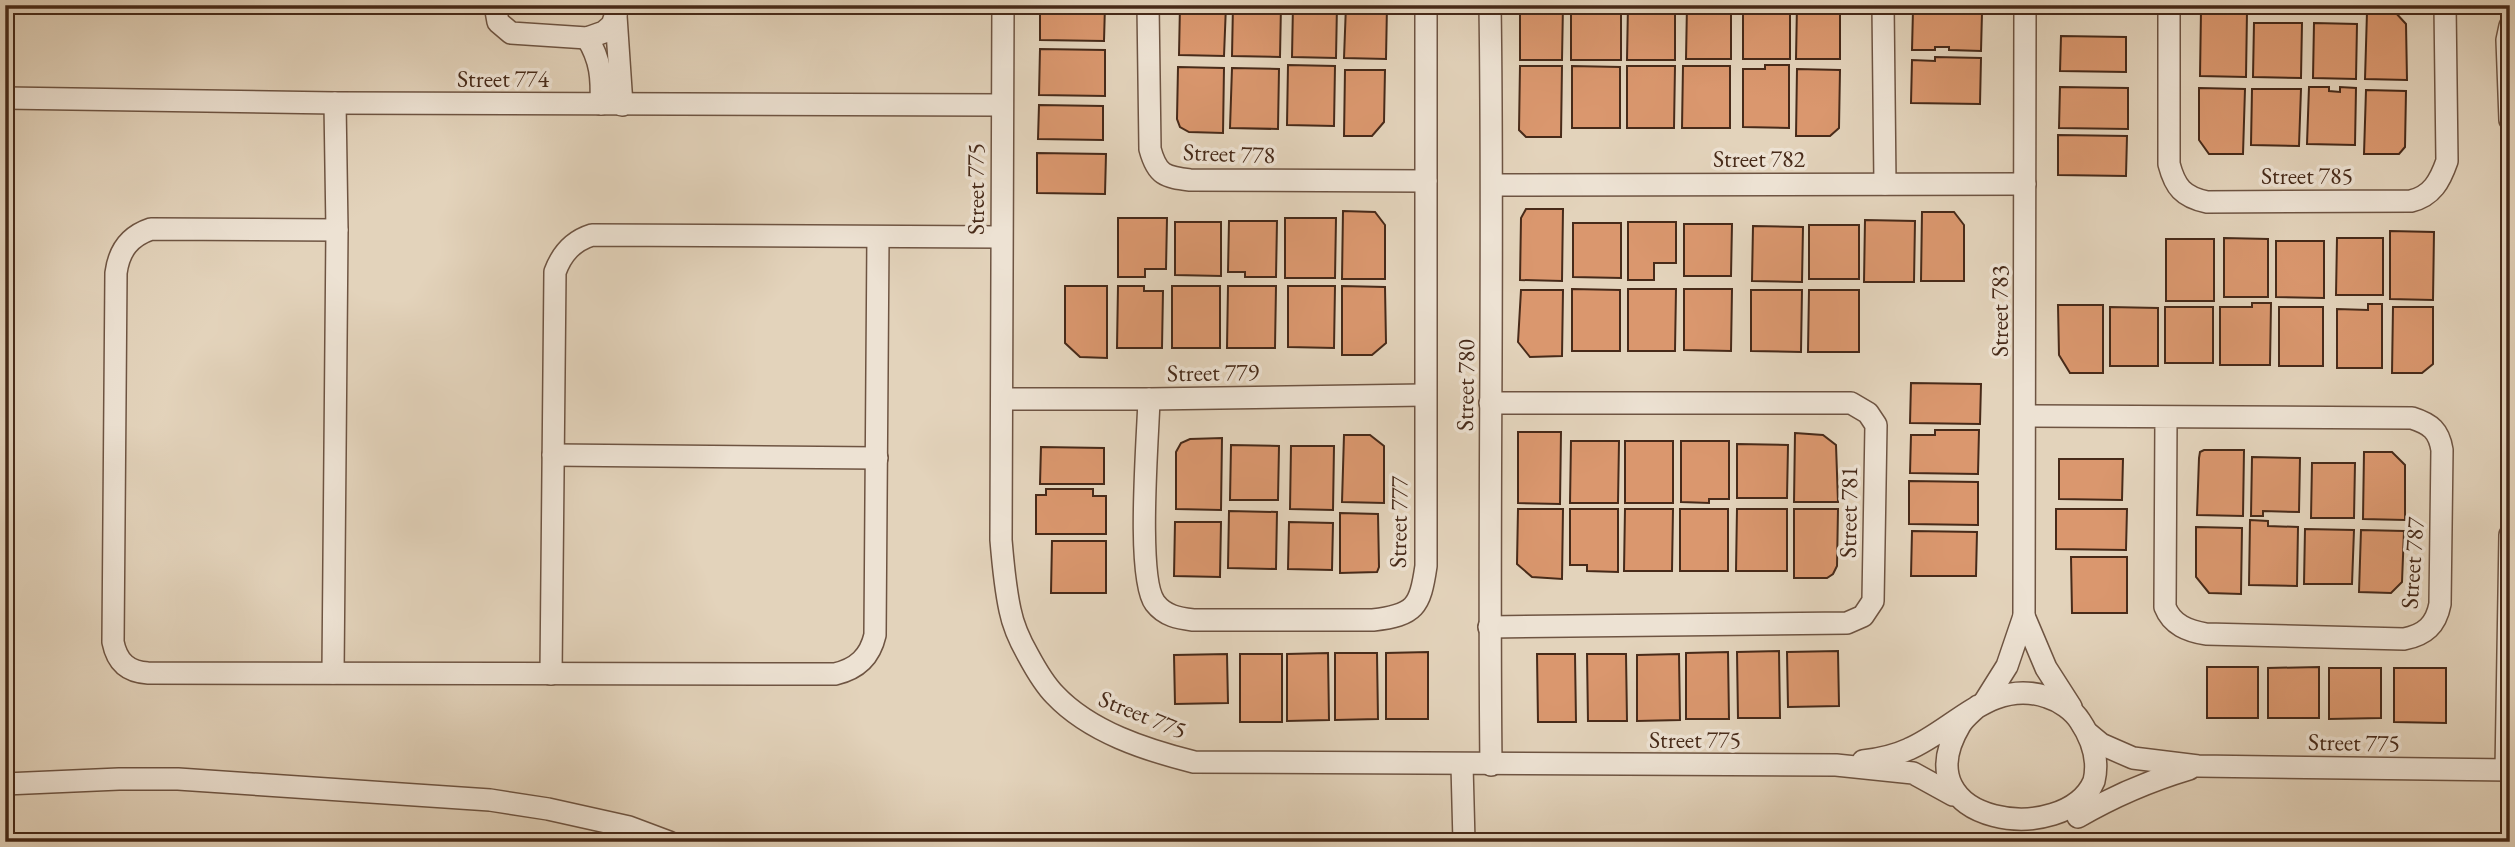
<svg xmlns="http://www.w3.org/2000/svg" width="2515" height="847" viewBox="0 0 2515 847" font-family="'EB Garamond',serif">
	<rect width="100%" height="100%" fill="#e3d3bb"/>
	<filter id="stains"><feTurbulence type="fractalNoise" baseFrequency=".00286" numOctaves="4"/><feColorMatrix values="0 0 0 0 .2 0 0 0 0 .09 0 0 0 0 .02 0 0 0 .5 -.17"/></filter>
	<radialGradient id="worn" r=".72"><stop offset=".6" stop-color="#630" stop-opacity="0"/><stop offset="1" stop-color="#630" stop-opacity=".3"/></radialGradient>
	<g fill="#da976e" stroke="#472a19" stroke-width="2">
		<polygon points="1040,5 1105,5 1104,41 1040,40"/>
		<polygon points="1180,5 1226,5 1224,56 1179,55"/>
		<polygon points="1233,5 1281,5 1280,57 1232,56"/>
		<polygon points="1293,5 1337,5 1336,58 1292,57"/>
		<polygon points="1346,5 1387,5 1386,59 1344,58"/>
		<polygon points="1520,5 1563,5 1562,60 1520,60"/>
		<rect x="1571" y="5" width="50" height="55"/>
		<polygon points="1628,5 1675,5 1675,60 1627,60"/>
		<polygon points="1687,5 1731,5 1731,59 1686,59"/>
		<rect x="1743" y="5" width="47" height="54"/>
		<polygon points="1797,5 1840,5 1840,59 1796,59"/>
		<polygon points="1924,7 1953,7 1952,13 1982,13 1981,51 1949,50 1949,47 1935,47 1935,50 1912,50 1913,10 1924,10"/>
		<polygon points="2201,10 2247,11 2246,77 2200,76"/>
		<polygon points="2367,12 2395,12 2406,24 2407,80 2365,79"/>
		<polygon points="2254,23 2302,23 2301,78 2253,77"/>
		<polygon points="2314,23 2357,24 2356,79 2313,78"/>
		<polygon points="2061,36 2126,37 2126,72 2060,71"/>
		<polygon points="1040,49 1105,50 1105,96 1039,95"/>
		<polygon points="1935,57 1981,58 1980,104 1911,103 1912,60 1935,61"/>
		<polygon points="1288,65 1335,66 1334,126 1287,125"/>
		<polygon points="1765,65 1789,65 1789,128 1743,127 1743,69 1765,69"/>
		<polygon points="1520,66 1562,66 1561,137 1526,137 1519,130"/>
		<polygon points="1572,66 1620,67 1620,128 1572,128"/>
		<polygon points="1627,66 1675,66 1674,128 1627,128"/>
		<polygon points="1683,66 1730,66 1730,128 1682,128"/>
		<polygon points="1178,67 1224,68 1223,133 1189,132 1180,127 1177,119"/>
		<polygon points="1232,68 1279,69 1278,129 1230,128"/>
		<polygon points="1797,69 1840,70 1839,128 1830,136 1796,136"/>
		<polygon points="1345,70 1385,70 1384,122 1372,136 1344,136"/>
		<polygon points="2060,87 2128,88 2128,129 2059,128"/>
		<polygon points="2309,87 2329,87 2329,91 2340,92 2340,87 2356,88 2355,145 2307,144"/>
		<polygon points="2199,88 2245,89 2243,154 2209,154 2199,140"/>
		<polygon points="2252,89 2301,89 2299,146 2251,145"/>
		<polygon points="2366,90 2406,91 2405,147 2399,154 2364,154"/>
		<polygon points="1039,105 1103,106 1103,140 1038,139"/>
		<polygon points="2058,135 2127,136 2126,176 2058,175"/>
		<polygon points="1037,153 1106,154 1105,194 1037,193"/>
		<polygon points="1526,209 1563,209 1562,281 1520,280 1521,218"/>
		<polygon points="1343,211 1375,212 1385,225 1385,279 1342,279"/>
		<polygon points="1922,212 1954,212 1964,225 1964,281 1921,281"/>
		<polygon points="1118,218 1167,218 1166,269 1145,269 1145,277 1118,277"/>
		<polygon points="1285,218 1336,218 1335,278 1285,278"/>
		<polygon points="1865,220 1915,221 1914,282 1864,282"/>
		<polygon points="1229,221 1277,221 1276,277 1245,277 1245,272 1228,272"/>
		<polygon points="1175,222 1221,222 1221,276 1175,275"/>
		<polygon points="1628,222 1676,222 1676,263 1654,263 1654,280 1628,280"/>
		<polygon points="1573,223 1621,223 1621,278 1573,277"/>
		<polygon points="1684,224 1732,224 1731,276 1684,276"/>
		<rect x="1809" y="225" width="50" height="54"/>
		<polygon points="1753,226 1803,227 1802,282 1752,281"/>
		<polygon points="2390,231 2434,232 2433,300 2390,299"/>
		<polygon points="2224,238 2268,239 2268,297 2224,297"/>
		<polygon points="2337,238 2383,238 2383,295 2336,295"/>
		<rect x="2166" y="239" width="48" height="62"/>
		<polygon points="2276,241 2324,241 2324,298 2276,297"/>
		<polygon points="1065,286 1107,286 1107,358 1080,357 1065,343"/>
		<polygon points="1118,286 1144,286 1144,291 1163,291 1162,348 1117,348"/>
		<rect x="1172" y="286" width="48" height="62"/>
		<polygon points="1228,286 1276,286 1275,348 1227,348"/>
		<polygon points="1288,286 1335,286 1334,348 1288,347"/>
		<polygon points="1342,286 1385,287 1386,343 1372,355 1342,355"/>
		<polygon points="1572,289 1620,290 1620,351 1572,351"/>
		<polygon points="1628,289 1676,289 1675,351 1628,351"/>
		<polygon points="1684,289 1732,289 1731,351 1684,350"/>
		<polygon points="1521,290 1563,290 1562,356 1530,357 1518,342"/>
		<polygon points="1751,290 1802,290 1801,352 1751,351"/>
		<polygon points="1809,290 1859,290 1859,352 1808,352"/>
		<polygon points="2252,303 2271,303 2270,365 2220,365 2220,307 2252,307"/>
		<polygon points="2368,304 2382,304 2382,368 2337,368 2337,309 2368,310"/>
		<polygon points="2058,305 2103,305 2103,373 2070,373 2059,355"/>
		<polygon points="2110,307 2158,308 2158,366 2110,366"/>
		<rect x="2165" y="307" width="48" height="56"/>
		<rect x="2279" y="307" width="44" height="59"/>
		<polygon points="2393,307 2433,307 2433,364 2422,373 2392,373"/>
		<polygon points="1911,383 1981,384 1980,424 1910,423"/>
		<polygon points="1935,430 1979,430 1978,474 1910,473 1911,435 1935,435"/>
		<polygon points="1518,432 1561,432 1560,504 1518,503"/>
		<polygon points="1795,433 1823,435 1836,445 1838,502 1794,502"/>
		<polygon points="1344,435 1370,435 1384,446 1384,503 1342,502"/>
		<polygon points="1222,438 1221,510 1176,509 1176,452 1181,443 1190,439"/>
		<polygon points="1571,441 1619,441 1618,503 1570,503"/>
		<rect x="1625" y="441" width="48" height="62"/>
		<polygon points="1681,441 1729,441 1729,499 1709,499 1709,503 1681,502"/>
		<polygon points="1737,444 1788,445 1787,498 1737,498"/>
		<polygon points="1231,445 1279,446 1278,500 1230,500"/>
		<polygon points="1291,446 1334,446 1333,510 1290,509"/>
		<polygon points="1041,447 1104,448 1104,484 1040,484"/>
		<polygon points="2204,450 2244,450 2243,516 2197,515 2199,458 2200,452"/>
		<polygon points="2364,452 2392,452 2405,465 2405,520 2363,519"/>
		<polygon points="2252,457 2300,458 2299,512 2263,511 2263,516 2251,516"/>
		<polygon points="2059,459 2123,459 2122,500 2059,499"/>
		<polygon points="2312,463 2355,463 2354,518 2311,518"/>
		<polygon points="1909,481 1978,482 1978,525 1909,524"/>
		<polygon points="1046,489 1093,489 1093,496 1106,496 1106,534 1036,534 1036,495 1046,495"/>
		<polygon points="1518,509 1563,509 1562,579 1532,577 1517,564"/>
		<polygon points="1570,509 1618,509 1618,572 1587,571 1587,565 1570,565"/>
		<polygon points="1625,509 1673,509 1672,571 1624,571"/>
		<rect x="1680" y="509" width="48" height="62"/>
		<polygon points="1737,509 1787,509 1787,571 1736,571"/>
		<polygon points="1794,509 1838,509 1837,566 1833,574 1827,578 1794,578"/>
		<polygon points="2056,509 2127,509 2126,550 2056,549"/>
		<polygon points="1229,511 1277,512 1276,569 1228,568"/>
		<polygon points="1340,513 1378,514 1379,567 1377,572 1340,573"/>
		<polygon points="2250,520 2268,521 2268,526 2298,527 2297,586 2249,585"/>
		<polygon points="1175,522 1221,522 1220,577 1174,576"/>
		<polygon points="1289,522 1333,523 1332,570 1288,569"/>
		<polygon points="2196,527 2242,528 2241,594 2209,593 2196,577"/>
		<polygon points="2305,529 2354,530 2352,584 2304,584"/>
		<polygon points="2361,530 2404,531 2402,582 2391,593 2359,592"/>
		<polygon points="1912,531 1977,532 1976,576 1911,576"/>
		<polygon points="1052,541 1106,541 1106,593 1051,593"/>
		<polygon points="2071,557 2127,557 2127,613 2072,613"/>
		<polygon points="1779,651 1780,718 1738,718 1737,652"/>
		<polygon points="1838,651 1839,706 1788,707 1787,652"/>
		<polygon points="1428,652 1428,719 1386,719 1386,653"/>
		<polygon points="1728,652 1729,719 1686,719 1686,653"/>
		<polygon points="1328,653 1329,720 1287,721 1287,654"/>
		<polygon points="1335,653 1377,653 1378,719 1335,720"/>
		<polygon points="1227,654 1228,703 1175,704 1174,655"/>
		<rect x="1240" y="654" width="42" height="68"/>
		<polygon points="1537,654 1575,654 1576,722 1538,722"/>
		<polygon points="1587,654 1626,654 1627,721 1588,721"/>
		<polygon points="1679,654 1680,720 1637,721 1637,655"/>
		<rect x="2207" y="667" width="51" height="51"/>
		<polygon points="2319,667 2319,718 2268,718 2268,668"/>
		<polygon points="2329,668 2381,668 2381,718 2329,719"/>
		<polygon points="2394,668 2446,668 2446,723 2394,722"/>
	</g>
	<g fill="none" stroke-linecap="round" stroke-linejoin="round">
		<defs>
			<g id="minor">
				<polyline points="495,5 498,22 511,33 587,38 604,32 612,25 619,5"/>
				<path d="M1003,5L1001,540C1003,564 1005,587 1010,610C1013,625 1020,641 1028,655C1035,668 1044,684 1055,695C1090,732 1146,750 1194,762L1836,765L1913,773L1953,795"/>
				<path d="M1148,5L1150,149C1157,175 1165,177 1190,180L1426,181"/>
				<path d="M1490,5C1494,258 1488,511 1491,765"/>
				<polyline points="1883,5 1885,184"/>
				<path d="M2169,5V164C2175,187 2183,197 2207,202L2411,201C2432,196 2440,181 2447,161L2445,5"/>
				<polyline points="616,16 622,105"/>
				<polyline points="2510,26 2507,40 2510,120"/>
				<path d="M587,38C601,60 602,79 601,104"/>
				<polyline points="5,98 335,103 1001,105"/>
				<polyline points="1493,185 2025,184"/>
				<path d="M337,230L151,229C130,236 119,250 116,273L113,642C117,662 128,672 148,673L835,674C857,669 870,657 875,635L878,237"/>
				<polyline points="1002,399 1149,399 1425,395"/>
				<path d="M1149,399C1148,437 1136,578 1155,603C1165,616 1178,618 1193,620H1373C1415,615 1420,607 1426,566V5"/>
				<path d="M2025,416L2412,418C2431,424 2439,431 2442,450L2440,604C2436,625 2425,635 2404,639L2206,634C2188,631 2172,625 2165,607L2166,417"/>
				<polyline points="553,455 877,458"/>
				<polyline points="2024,616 2046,668 2071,707"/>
				<polyline points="1489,627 1847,623 1863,616 1873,601 1876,425 1868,413 1851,403 1490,403"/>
				<polyline points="333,673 337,230 335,103"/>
				<path d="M551,674L555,272C562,253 573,241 592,235L1001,237"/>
				<polyline points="1985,701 2007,666 2024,616 2025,5"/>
				<polyline points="2089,734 2101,744 2133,758 2198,766 2510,770"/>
				<path d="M1863,761C1879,759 1894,756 1909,749C1955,729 1992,678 2047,697C2060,701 2073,710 2080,721C2092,739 2099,760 2094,781C2066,847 1900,826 1960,725C1964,718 1972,712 1978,706"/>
				<polyline points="1462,765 1464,842"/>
				<polyline points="2506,770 2510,535"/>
				<polyline points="5,784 119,779 178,779 490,800 548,809 629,827 669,842"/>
				<path d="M2078,817C2114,796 2149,781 2189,769"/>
			</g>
		</defs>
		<use href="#minor" stroke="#6e5442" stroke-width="24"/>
		<use href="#minor" stroke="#ede2d3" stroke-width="21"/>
	</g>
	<g text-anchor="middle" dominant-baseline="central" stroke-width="7" stroke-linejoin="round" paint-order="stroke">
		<g font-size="24" fill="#472a19" stroke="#ede2d3">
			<text x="503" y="78">Street 774</text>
			<text transform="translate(1229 153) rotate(2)">Street 778</text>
			<text x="1759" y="158">Street 782</text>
			<text x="2307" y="175">Street 785</text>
			<text transform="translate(975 189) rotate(-90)">Street 775</text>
			<text transform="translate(1999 311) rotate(-90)">Street 783</text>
			<text transform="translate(1213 372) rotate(-1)">Street 779</text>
			<text transform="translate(1465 385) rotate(-89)">Street 780</text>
			<text transform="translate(1848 512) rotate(-89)">Street 781</text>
			<text transform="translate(1398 522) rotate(-89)">Street 777</text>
			<text transform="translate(2412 563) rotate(-86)">Street 787</text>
			<text transform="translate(1143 714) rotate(22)">Street 775</text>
			<text x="1695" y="739">Street 775</text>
			<text transform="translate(2354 742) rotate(1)">Street 775</text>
		</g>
	</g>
	<rect width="2515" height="847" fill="none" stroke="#e3d3bb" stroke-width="28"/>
	<rect x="7" y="7" width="2501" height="833" fill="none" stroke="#472a19" stroke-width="3.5"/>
	<rect x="14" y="14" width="2487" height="819" fill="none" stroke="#472a19" stroke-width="2"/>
	<rect width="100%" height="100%" filter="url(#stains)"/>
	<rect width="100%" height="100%" fill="url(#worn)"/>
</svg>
